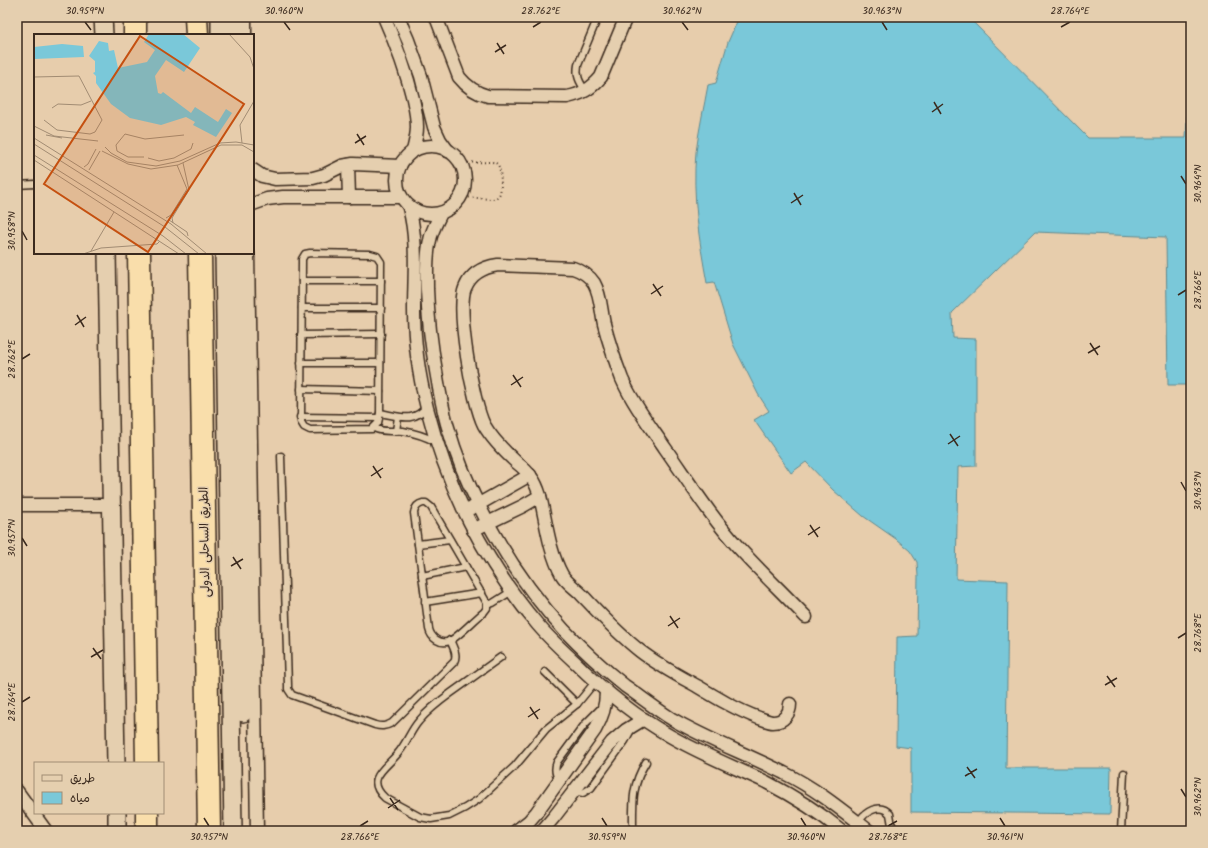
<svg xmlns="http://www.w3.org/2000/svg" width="1208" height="848" viewBox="0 0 1208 848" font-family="Kalam,'Playpen Sans Arabic',sans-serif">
	<rect width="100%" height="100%" fill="#e7cdac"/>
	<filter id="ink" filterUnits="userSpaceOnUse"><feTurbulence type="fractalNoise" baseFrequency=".025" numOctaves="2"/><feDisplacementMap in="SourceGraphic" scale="8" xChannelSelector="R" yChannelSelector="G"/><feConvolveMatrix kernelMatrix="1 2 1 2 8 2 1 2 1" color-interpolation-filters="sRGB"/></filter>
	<g filter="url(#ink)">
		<path fill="#7ac8d9" stroke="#61898e" d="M739,17H968L1088,138H1186L1190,45H1191V385H1168L1166,237L1035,232L952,313L953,338L976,339V466L958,467L956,579L1008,581L1006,768H1111L1110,814L911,812V748L896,746L897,637L917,636L918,576L917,562L910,551L896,539L863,516L833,490L806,462L791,473L754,420L769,411L758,394L733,344L714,282L707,283C699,240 692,195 696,152C699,129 704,107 708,85L716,83L728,42Z"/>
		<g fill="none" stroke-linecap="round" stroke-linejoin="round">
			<defs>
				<g id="lane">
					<path d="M586,91C579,82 576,75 578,65L598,17"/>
					<polyline points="17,185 35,184"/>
					<polygon points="310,253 370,254 377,256 381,262 380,413 378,423 372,429 310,430 304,427 301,422 302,259 305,254"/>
					<polyline points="302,281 381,281"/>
					<polyline points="302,308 381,308"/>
					<polyline points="301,335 381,334"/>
					<polyline points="301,363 380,363"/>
					<polyline points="301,389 380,391"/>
					<path d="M380,413C398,416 414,424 427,406"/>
					<polyline points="300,417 379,418"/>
					<path d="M374,428C383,433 393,430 403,431C415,433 425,436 436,442"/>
					<polyline points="396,431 398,417"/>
					<path d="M281,456L288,685V689L292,695L375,725C382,727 386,726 392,723L454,662C458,655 453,647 450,640"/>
					<path d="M423,503H426L431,507L487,603V608L484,612C475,619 459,636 450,641C440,645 431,638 429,629L414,513C415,507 418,504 423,503Z"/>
					<polyline points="418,544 450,540"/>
					<polyline points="422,576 466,567"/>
					<polyline points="425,602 482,593"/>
					<polyline points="487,605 493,603 512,591"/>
					<path d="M501,657C484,669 468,681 451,693C440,701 428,710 419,721C411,730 407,742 399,752C388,767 363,778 385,798L420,817L431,819L449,816L465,808L479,799L515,766L546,729L577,704L595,682"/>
					<polyline points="545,672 577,704"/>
					<path d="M559,780C555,774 554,769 557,762L585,724L603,706"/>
					<polyline points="574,791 583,793 591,788 625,741 632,728"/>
					<path d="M858,823C864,812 880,802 890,814L893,831"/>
					<path d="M633,831C633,804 631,786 646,762"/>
					<polyline points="1121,831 1124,773"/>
				</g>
				<g id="street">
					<polyline points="245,17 245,35"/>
					<path d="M384,17C396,44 406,70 413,99C415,108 417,117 417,127C417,135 415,143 413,151"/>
					<polyline points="398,17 408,40 421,76 434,127 440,140 448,151"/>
					<path d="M436,17L459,77C467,87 475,93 488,96L567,97C582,94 591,89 601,77L626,17"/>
					<circle cx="431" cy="180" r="34"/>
					<polyline points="348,165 349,197"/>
					<polyline points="253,170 262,176 275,179 313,178 324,175 342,166 353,164 400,166"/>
					<polyline points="253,204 267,199 283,197 401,197"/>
					<path d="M409,208C418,240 414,276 414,310C414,342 419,376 427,408C447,487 485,563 538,625C550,639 563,651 576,663C604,691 635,716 670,736C701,754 734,767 766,782C793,796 819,812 842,831"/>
					<path d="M441,213C437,222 432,230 430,240C426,256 427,273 427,289C428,317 431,344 436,371C439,389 442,406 447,424C467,496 513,575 564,630C583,650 604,669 625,686C641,697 656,709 672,719C708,740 747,754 784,773C815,788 842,810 869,831"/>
					<polyline points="248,253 257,831"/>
					<path d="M540,496C546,521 549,552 562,575C566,582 575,588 581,594C600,614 618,634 640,651C658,665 677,675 697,686C717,698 737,710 759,718C763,719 769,722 773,722C784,722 790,713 790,704"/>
					<polyline points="17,505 102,505"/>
					<polyline points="472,508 530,475"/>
					<path d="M473,530L523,506L540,496C538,489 535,482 531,477C527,471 521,466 516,462C504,451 492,439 484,425C473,404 456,309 465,288C471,273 484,267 498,265L573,268C582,271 589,275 594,283C601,295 601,311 604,324C609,343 615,361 622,379C633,404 650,426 665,448C689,482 711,517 739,548C760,571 784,594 806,617"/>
					<polyline points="17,791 46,831"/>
					<path d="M516,831L529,821L536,813L595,730C602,718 606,706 606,692"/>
					<polyline points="542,831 554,817 612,742 626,730 644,719"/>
				</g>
				<g id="secondary">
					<polyline points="103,17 104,35"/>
					<polyline points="220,17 220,35"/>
					<polyline points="233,17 233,35"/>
					<polyline points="107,253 116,763"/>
					<polyline points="224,253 233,831"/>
					<polyline points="237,253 243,713"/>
					<polyline points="117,813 117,831"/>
				</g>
				<g id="highway">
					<polyline points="135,17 135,35"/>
					<polyline points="196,17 197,35"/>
					<polyline points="139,253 147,763"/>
					<polyline points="200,253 209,831"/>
					<polyline points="147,813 147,831"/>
				</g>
			</defs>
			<use href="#lane" stroke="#3b2a1e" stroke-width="9"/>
			<use href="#street" stroke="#3b2a1e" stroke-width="15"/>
			<use href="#secondary" stroke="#3b2a1e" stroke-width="20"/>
			<use href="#highway" stroke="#3b2a1e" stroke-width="25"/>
			<path stroke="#3b2a1e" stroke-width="2" stroke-dasharray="1 3" stroke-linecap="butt" d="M460,163L491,162C495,162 497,163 499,167C501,172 502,191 499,195C497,198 494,199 491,199L461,197"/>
			<use href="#lane" stroke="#e5cfaf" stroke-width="6"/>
			<use href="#street" stroke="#e5cfaf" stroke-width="12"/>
			<use href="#secondary" stroke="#e5cfaf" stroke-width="17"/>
			<use href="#highway" stroke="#f9deab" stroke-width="22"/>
		</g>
	</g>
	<path fill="none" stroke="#3b2a1e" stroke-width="1.5" d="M85,22L91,30M284,22L290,30M682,22L688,30M882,22L887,30M533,27L541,22M1061,27L1070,22M497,43L504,54M495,52L506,45M934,102L941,114M932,112L943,104M357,134L364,145M355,143L366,136M1181,176L1186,184M794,193L801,205M791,203L803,195M22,231L27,240M653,284L661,296M651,294L663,286M1178,295L1186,290M77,315L84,327M75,325L86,317M1090,343L1098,355M1088,353L1100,346M22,359L30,354M513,375L521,387M511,385L523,377M950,434L958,446M948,444L960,436M373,466L381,478M371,476L383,468M1181,482L1186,491M810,525L818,537M808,535L820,527M22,538L27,546M233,557L241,569M231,566L243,559M670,616L678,628M668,626L680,618M1178,638L1186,633M93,648L101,659M91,657L103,650M1107,676L1115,687M1105,685L1117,678M22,702L30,697M530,707L538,719M528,717L540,709M967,767L975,778M965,776L977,769M1181,789L1186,797M390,798L398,810M388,808L400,800M204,818L209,826M602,818L607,826M801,818L806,826M1000,818L1005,826M360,826L368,821M888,826L897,821"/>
	<g text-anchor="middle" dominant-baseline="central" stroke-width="3" stroke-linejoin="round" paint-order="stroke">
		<g font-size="12" fill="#3b2a1e" stroke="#e5cfaf">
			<text transform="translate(205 542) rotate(-91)">الطريق الساحلى الدولى</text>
		</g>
	</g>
	<g transform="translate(34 34)">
		<rect width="220" height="220" fill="#e7cdac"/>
		<path d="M115,0H149L166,14L150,38L132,26L121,42L124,59L127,60L129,58L157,79L161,73L184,88L192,75L198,79L182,103L159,91L161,88L152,83L127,91L96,84L77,70L62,49V42L59,39L61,38V27L55,22L65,7L74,9L75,17L80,16L84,34L113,28L121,16L110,8ZM28,10L49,12L50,23L0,25V13Z" fill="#7ac8d9"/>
		<path fill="none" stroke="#a28c73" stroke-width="1" d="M195,0L216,23L220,35M0,43L45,42L68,86L61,98L56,100L23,96L10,86M18,74L24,70L47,71L57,67M0,92L20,102L64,107M12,101L28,104M0,104L137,190L173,220M208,109L206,91L220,67M0,110L131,193L165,220M71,113L77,119L93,128L122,132L146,127L186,109L202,108L220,111M68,117L94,130L117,135L144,131L187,111H208L220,118M0,121L129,202L152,220M110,123H94L83,117L82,111L91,100L111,105L150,101M114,124L125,127L140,124L157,115L159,109M0,126L145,220M50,133L54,130L62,115M55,136L66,117M132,184L137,181L153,155L143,131M135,186L153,198L154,202M139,189L138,184L155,156L149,129M57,217L80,178M49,220L67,214L123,210L126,207"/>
		<path fill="#c55010" fill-opacity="0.15" stroke="#c55010" stroke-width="2" d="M106,2L210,70L114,218L10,150Z"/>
		<rect width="220" height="220" fill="none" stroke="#3b2a1e" stroke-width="2"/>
	</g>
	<rect width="1208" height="848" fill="none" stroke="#e5cfaf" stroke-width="44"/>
	<rect x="34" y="762" width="130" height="52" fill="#e5cfaf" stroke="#a18d75"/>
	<rect x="42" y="775" width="20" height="6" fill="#e5cfaf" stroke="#a18d75"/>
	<text x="70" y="782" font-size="12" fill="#3b2a1e">طريق</text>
	<rect x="42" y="792" width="20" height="12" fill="#7ac8d9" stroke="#a18d75"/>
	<text x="70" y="802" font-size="12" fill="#3b2a1e">مياه</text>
	<rect x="22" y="22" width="1164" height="804" fill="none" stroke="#3b2a1e" stroke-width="1.5"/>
	<g font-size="10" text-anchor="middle" fill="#3b2a1e">
		<text x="85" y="14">30.959°N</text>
		<text x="284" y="14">30.960°N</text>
		<text x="541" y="14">28.762°E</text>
		<text x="682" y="14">30.962°N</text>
		<text x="882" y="14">30.963°N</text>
		<text x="1070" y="14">28.764°E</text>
		<text transform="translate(1197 184) rotate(-90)" y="4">30.964°N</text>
		<text transform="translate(11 231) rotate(-90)" y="4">30.958°N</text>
		<text transform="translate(1197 290) rotate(-90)" y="4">28.766°E</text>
		<text transform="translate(11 359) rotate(-90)" y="4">28.762°E</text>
		<text transform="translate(1197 491) rotate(-90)" y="4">30.963°N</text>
		<text transform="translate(11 538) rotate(-90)" y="4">30.957°N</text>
		<text transform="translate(1197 633) rotate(-90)" y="4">28.768°E</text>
		<text transform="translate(11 702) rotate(-90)" y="4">28.764°E</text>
		<text transform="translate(1197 797) rotate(-90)" y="4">30.962°N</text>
		<text x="209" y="840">30.957°N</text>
		<text x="360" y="840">28.766°E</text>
		<text x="607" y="840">30.959°N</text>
		<text x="806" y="840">30.960°N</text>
		<text x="888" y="840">28.768°E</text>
		<text x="1005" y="840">30.961°N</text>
	</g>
</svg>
